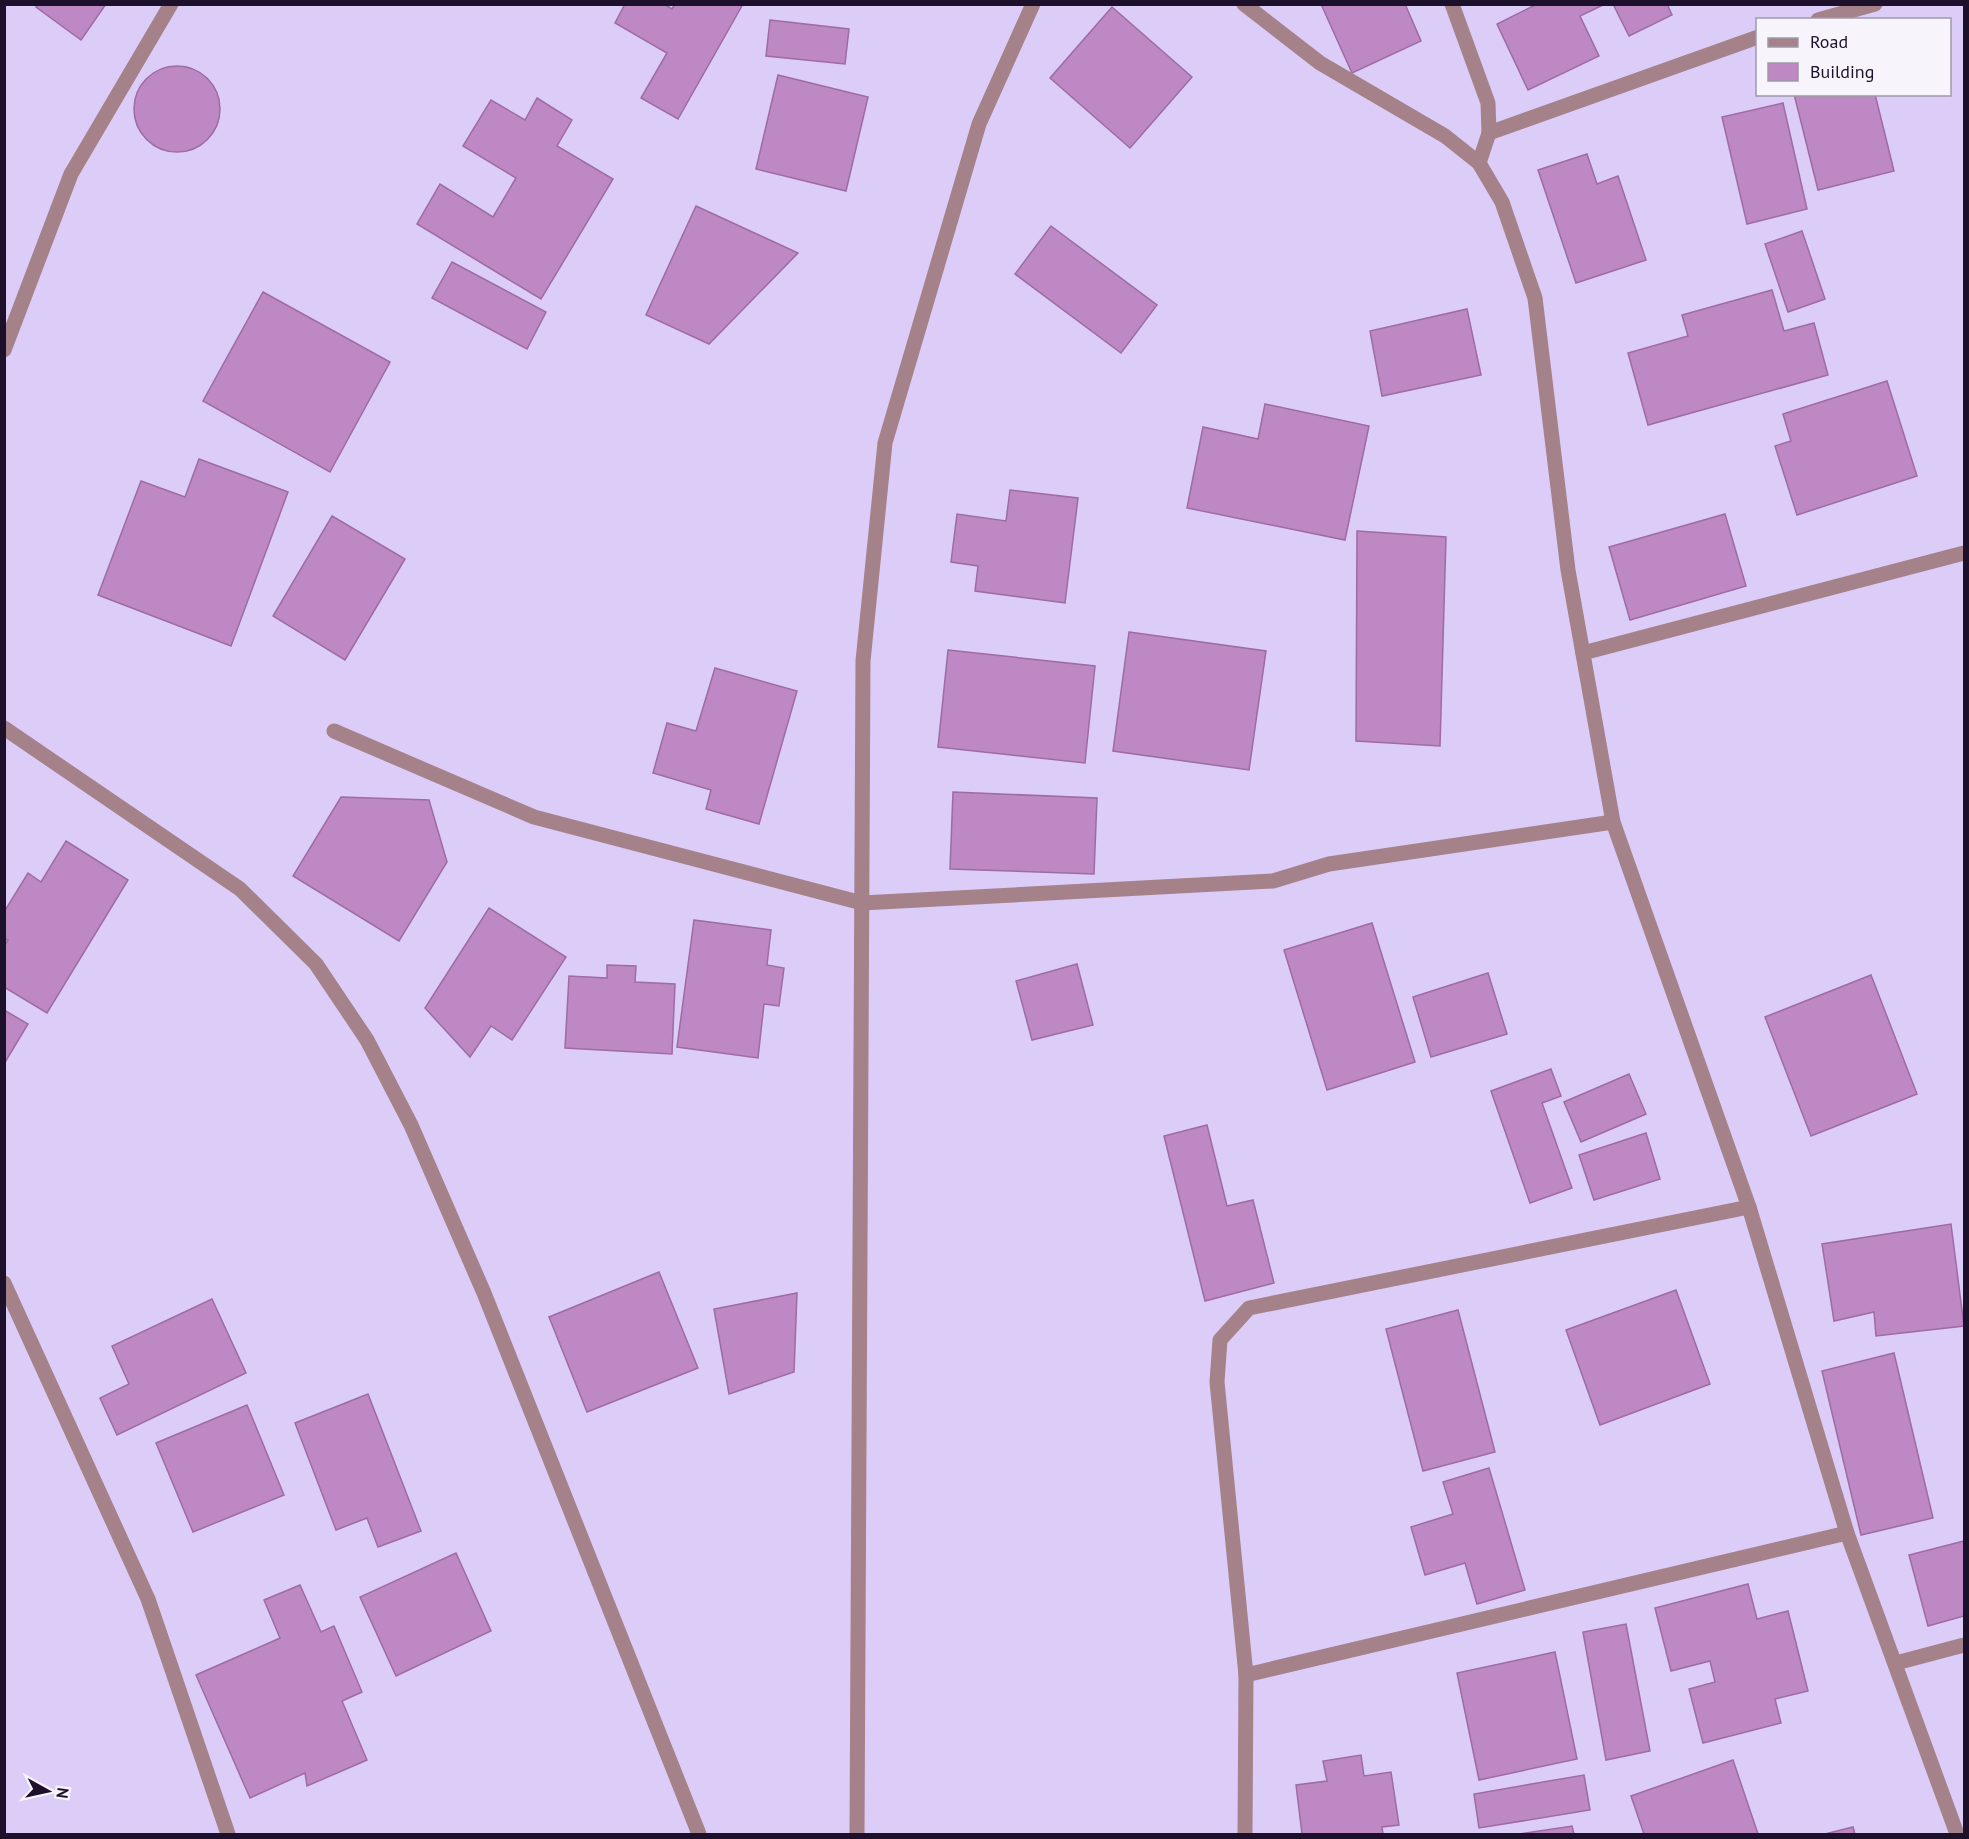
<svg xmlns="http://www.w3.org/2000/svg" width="1969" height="1839" viewBox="0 0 1969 1839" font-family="'PT Sans',sans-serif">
	<rect width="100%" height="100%" fill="#dcccf8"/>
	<g fill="#bd88c4" stroke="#9e6ba5" stroke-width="1.5">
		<polygon points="38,4 106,4 81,40 36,7"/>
		<polygon points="625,4 664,4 672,9 675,4 743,4 678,119 641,98 667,53 615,23"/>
		<polygon points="1321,4 1405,4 1421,41 1352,73"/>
		<polygon points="1537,4 1605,4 1580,16 1599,56 1528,90 1497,24"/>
		<polygon points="1613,4 1667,4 1672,15 1629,36"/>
		<polygon points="1112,7 1192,77 1130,148 1050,78"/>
		<polygon points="770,20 849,29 845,64 766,56"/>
		<circle cx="177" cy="109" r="43"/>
		<polygon points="778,75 868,97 846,191 756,169"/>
		<polygon points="1794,94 1875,94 1894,171 1818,190"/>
		<polygon points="537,98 572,120 557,146 613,179 541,299 417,224 440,184 493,217 516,178 463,146 491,100 525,120"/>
		<polygon points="1783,103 1807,209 1747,224 1722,117"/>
		<polygon points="1587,154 1597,184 1618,176 1646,260 1576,283 1538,170"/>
		<polygon points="696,206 798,253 709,344 646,315"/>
		<polygon points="1051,226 1157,305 1121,353 1015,274"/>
		<polygon points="1802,231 1825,299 1788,312 1765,244"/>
		<polygon points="452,262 546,312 527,349 432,298"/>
		<polygon points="1772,290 1784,331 1814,323 1828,375 1648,425 1628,353 1688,336 1682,315"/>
		<polygon points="263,292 390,362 330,472 203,401"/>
		<polygon points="1467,309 1481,375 1382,396 1370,331"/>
		<polygon points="1887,381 1917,476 1797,515 1775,446 1791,441 1783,414"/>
		<polygon points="1265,404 1369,426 1345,540 1187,508 1203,427 1258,439"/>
		<polygon points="199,459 288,492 231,646 98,595 141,481 185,497"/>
		<polygon points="1010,490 1078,498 1065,603 975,591 978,566 951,562 957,514 1006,521"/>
		<polygon points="1725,514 1746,586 1630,620 1609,547"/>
		<polygon points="332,516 405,559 345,660 273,616"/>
		<polygon points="1357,531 1446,537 1440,746 1356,741"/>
		<polygon points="1129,632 1266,651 1249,770 1113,751"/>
		<polygon points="948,650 1095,666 1085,763 938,747"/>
		<polygon points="715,668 797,691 759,824 706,809 711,790 653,773 667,723 696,731"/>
		<polygon points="953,792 1097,798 1094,874 950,869"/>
		<polygon points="341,797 429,800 447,862 399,941 293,876"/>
		<polygon points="66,841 128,880 47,1013 4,987 4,946 8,940 4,938 4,912 28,873 41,882"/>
		<polygon points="489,908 566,957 512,1040 491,1026 470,1057 425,1008"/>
		<polygon points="694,920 771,930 767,965 784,968 779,1006 764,1004 758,1058 677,1047"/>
		<polygon points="1372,923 1415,1062 1327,1090 1284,950"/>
		<polygon points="1077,964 1093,1025 1032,1040 1016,981"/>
		<polygon points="607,965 636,966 635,982 675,984 672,1054 565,1048 569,976 607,978"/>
		<polygon points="1488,973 1507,1034 1431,1057 1413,997"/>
		<polygon points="1871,975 1917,1094 1811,1136 1765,1017"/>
		<polygon points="4,1010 28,1024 4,1064"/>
		<polygon points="1551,1069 1561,1096 1542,1103 1572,1188 1530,1203 1491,1091"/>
		<polygon points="1629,1074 1646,1114 1581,1142 1564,1102"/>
		<polygon points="1207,1125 1227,1206 1253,1200 1274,1283 1205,1301 1164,1136"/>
		<polygon points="1646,1133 1660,1179 1594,1200 1579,1155"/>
		<polygon points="1951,1224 1964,1326 1876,1336 1874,1312 1834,1321 1822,1244"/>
		<polygon points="659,1272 698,1368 587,1412 549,1317"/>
		<polygon points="1676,1290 1710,1384 1600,1425 1566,1330"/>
		<polygon points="797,1293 794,1372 729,1394 714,1309"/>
		<polygon points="212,1299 246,1373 117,1435 100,1398 129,1384 112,1346"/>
		<polygon points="1458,1310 1495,1452 1423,1471 1386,1329"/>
		<polygon points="1894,1353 1933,1518 1861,1535 1822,1371"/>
		<polygon points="368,1394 421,1531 378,1547 367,1518 336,1530 295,1423"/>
		<polygon points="247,1405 284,1495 193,1532 156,1443"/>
		<polygon points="1489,1468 1525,1590 1477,1604 1465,1563 1425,1575 1411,1527 1453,1514 1443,1482"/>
		<polygon points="1964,1541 1964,1616 1928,1626 1909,1555"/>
		<polygon points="456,1553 491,1631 396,1676 360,1597"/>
		<polygon points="1748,1584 1757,1619 1788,1611 1808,1691 1775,1699 1781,1723 1703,1743 1689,1689 1715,1682 1710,1661 1671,1671 1655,1608"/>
		<polygon points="300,1585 321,1632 334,1626 362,1692 342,1701 367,1760 307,1786 305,1773 250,1798 196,1675 280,1638 264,1600"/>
		<polygon points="1626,1624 1650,1751 1606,1760 1583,1632"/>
		<polygon points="1555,1652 1577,1759 1479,1780 1457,1673"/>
		<polygon points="1361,1755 1364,1776 1391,1772 1399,1825 1382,1827 1383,1834 1302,1834 1296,1785 1327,1781 1323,1761"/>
		<polygon points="1733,1760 1758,1834 1644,1834 1631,1796"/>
		<polygon points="1584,1775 1590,1810 1479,1828 1474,1794"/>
		<polygon points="1572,1826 1574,1834 1519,1834"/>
		<polygon points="1853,1827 1855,1834 1825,1834"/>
	</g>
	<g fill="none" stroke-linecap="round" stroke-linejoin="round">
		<g stroke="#a5818a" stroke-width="15">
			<polyline points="1244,4 1320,63 1445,136 1479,163 1502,202 1535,298 1568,570 1613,822 1749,1207 1847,1533 1957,1834"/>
			<polyline points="1452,4 1488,103 1489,133 1479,163"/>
			<polyline points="1818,20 1875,4"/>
			<polyline points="1489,133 1758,37"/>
			<polyline points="4,350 71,174 171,4"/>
			<polyline points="1583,653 1964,553"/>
			<polyline points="4,728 240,889 316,964 367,1040 411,1125 484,1293 699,1834"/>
			<polyline points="334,731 534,817 862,903 1273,881 1329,864 1613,822"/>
			<polyline points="4,1283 148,1599 228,1834"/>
			<polyline points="1896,1663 1964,1645"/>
			<polyline points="1246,1675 1847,1533"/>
			<polyline points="857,1834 863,661 885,443 979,124 1033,4"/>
			<polyline points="1245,1834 1246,1675 1217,1382 1220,1340 1249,1308 1749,1207"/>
		</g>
	</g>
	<rect width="1969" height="1839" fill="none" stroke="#1c102a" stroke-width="12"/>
	<rect x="1756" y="18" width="195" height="78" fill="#f7f4fc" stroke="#9f99a8" stroke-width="1.5"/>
	<rect x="1768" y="38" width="30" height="9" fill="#a5818a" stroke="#9f99a8" stroke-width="1.5"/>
	<text x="1810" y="48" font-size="18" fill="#1c102a">Road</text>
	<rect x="1768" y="63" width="30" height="18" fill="#bd88c4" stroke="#9f99a8" stroke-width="1.5"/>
	<text x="1810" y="78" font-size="18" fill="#1c102a">Building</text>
	<g transform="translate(48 1791) rotate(98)" stroke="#f7f4fc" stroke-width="4.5" paint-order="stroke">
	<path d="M0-4.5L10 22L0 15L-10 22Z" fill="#1c102a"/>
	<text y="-9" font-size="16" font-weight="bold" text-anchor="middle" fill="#1c102a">N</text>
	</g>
</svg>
